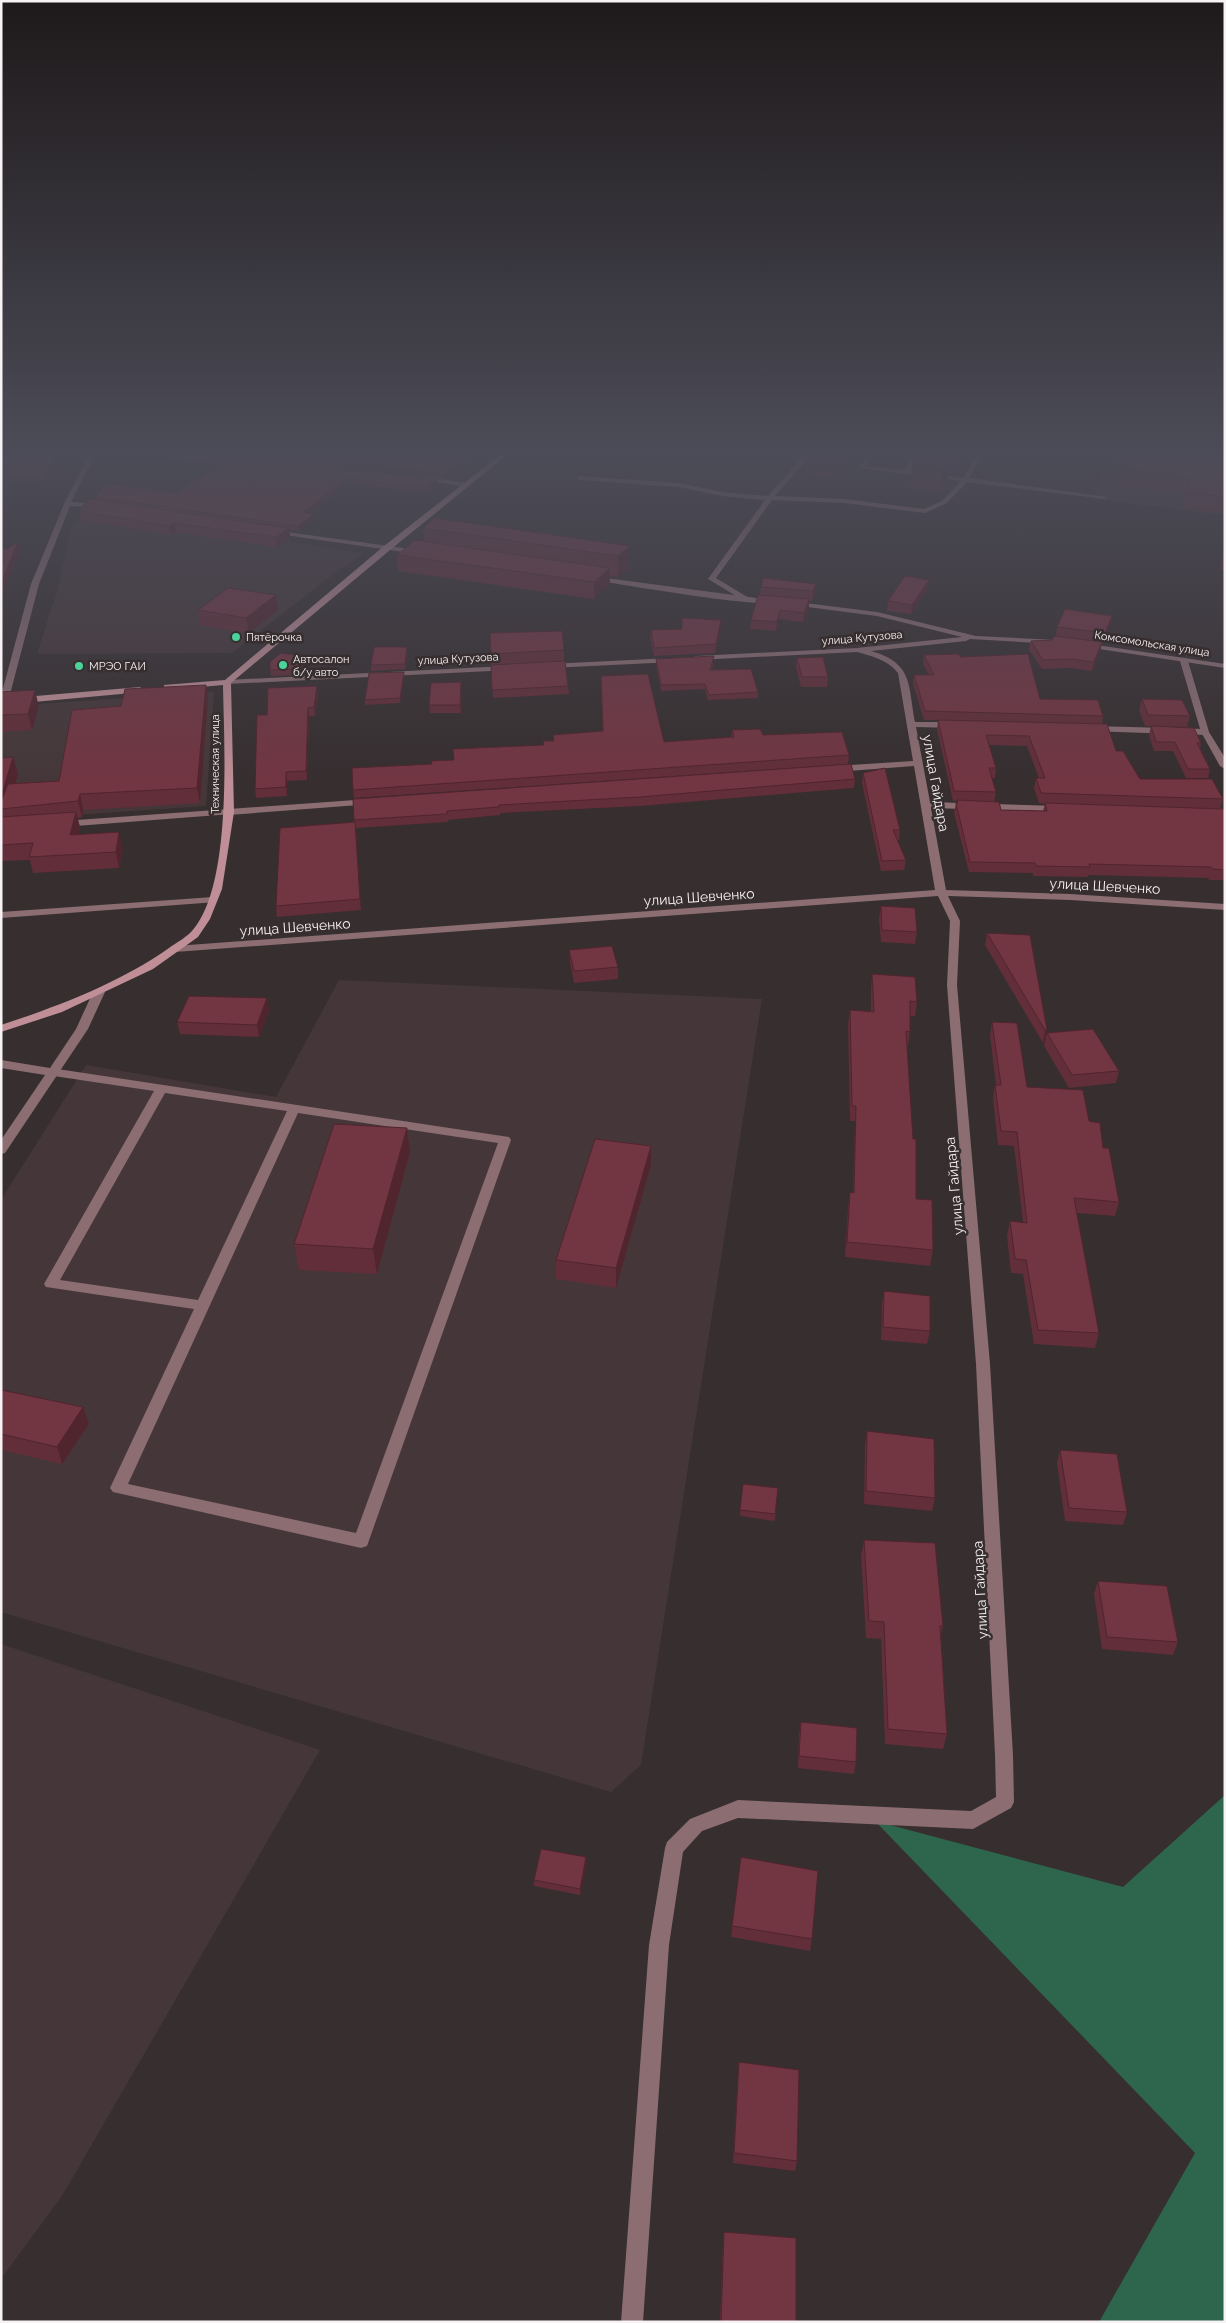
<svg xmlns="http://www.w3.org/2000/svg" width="1226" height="2323" viewBox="0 0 1226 2323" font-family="Raleway,sans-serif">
	<rect width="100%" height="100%" fill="#362e2f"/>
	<g fill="#453739">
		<polygon points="1110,455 1225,455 1225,515 1093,499"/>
		<polygon points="94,513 285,541 363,553 344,568 341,568 232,653 37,654 58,588 71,526"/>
		<polygon points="214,692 206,806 1,820 1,712 10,706"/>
		<polygon points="339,980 762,999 641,1765 611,1792 1,1612 1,1200 86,1065 276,1097"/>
		<polygon points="1,1644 320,1750 62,2196 1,2279"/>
	</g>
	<polygon fill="#2e664d" points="1225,1795 1225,2322 1099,2322 1195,2153 875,1821 1123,1887"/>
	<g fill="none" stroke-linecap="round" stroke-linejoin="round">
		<g fill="#8b6d72" fill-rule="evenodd">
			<polygon points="804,455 811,455 775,496 844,499 924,509 942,501 961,481 859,468 867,455 873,455 865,466 904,470 914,455 920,455 910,471 963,478 977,455 983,455 969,478 1108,497 1105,499 967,482 947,503 925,513 844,503 772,500 716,578 749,598 749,602 746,602 708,579 765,500 722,496 679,487 579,480 576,478 579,476 679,483 722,492 768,496"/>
			<polygon points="1181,659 1188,661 1209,732 1225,758 1225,769 1220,766 1201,732 1180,661"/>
			<polygon points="229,809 234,812 232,814 63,827 58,824 63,821"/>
			<polygon points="213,897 217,898 217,902 1,918 1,912"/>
			<path d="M51,1068L509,1137L511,1140L367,1546L361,1548L113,1492L110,1488L194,1309L46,1287L44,1284L154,1091L47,1075L45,1072ZM165,1093L287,1111L198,1300L60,1280ZM298,1113L498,1143L356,1533L128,1484Z"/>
			<polygon points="1004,1747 1010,1749 1013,1755 1014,1802 1011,1808 973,1829 738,1818 702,1831 683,1852 669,1945 643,2322 621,2322 649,1945 665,1848 667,1842 690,1819 738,1800 971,1811 996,1797 995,1755 998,1749"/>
		</g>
		<g fill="#8b6d72" fill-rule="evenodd">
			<polygon points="89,455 95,455 71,502 101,504 104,506 101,508 70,506 39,584 8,702 1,704 1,696 31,584 64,504"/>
			<polygon points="420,476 467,483 470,485 467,487 418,479 417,478"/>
			<polygon points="272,530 418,550 422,552 418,554 270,533 268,532"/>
			<path d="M591,576L772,600L776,602C765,609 618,584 594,580L590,578Z"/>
			<path d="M789,601L877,612L976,636L1056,640L1060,642L1056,644L970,639L966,641L871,651C913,663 908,684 915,722H955L959,725L955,728L916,727L930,802L1059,806L1064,809L1059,812L931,808L946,890L1070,894L1225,904V910L1070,900L948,896L960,921L957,985L990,1364L1013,1755L1010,1761L1004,1763L998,1761L995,1755L976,1364L947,985L950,921L938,896L175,952L170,949L175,946L935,890L914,766L835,772L830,769L835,766L913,761L898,673C888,660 872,656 857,652L696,660L692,658L696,656L857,648L962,637L877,616L792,605H789Z"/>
			<polygon points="1083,643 1225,664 1225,668 1086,647 1083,647"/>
			<polygon points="671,658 675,660 674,662 549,668 545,666 549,664"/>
			<polygon points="507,666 510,666 510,670 227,684 223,682 227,680"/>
			<polygon points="1092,726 1205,729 1209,732 1205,735 1089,731 1089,727"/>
			<polygon points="369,799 374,802 372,804 229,815 224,812 229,809"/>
			<polygon points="99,989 105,992 88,1029 5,1153 1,1154 1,1140 45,1075 1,1068 1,1060 50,1068 76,1029 93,992"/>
		</g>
		<g fill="#bf8e96" fill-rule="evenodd">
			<path d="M500,455H507L390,550L231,683L234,812L222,889L210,919L198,937L153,969L62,1012L1,1032V1025C59,1006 119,983 169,948C176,943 185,938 191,932C233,888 224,744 223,685L167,690L164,689V685L225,680L384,546Z"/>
			<polygon points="140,687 144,690 143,692 1,705 1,699"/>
		</g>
	</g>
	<g fill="#622e39" fill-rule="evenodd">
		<polygon points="149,455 266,455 438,485 427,493 348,483 309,513 314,514 315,519 299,531 289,530 290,538 277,547 176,532 171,535 81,520 79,511 96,500 95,497 176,493 219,464"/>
		<polygon points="278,455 475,455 444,479"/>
		<polygon points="809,455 854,455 835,479 807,475"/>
		<polygon points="918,455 964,455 951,475 948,474 947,481 940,492 910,488 913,463"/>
		<polygon points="1225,455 1225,513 1183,508 1187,493 1118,485 1121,469"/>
		<polygon points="1,456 52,462 52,469 44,481 1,481"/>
		<polygon points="423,528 630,546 630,567 618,577 610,576 610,584 594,599 398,571 397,555 424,541"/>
		<polygon points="1225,545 1225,570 1220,570"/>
		<polygon points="929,580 928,589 911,614 887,611 888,601"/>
		<polygon points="816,584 815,594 812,601 809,601 809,608 803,622 779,619 776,631 750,629 751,620 760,596 761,587"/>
		<polygon points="198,610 278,610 249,633 201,626"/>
		<polygon points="1110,626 1103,643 1102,643 1100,651 1092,671 1070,668 1042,669 1029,650 1031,641 1052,640 1056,636 1057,627"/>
		<polygon points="721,629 715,653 654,656 650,638 651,630"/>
		<polygon points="490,633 564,650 564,661 491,665"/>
		<polygon points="408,652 405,669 371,671 371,665"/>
		<path d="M924,655L960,657L1040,699L1103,716L1102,724L1116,751L1140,779L1223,799L1220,808L1225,809V880H1209L1208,878L1088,875V877L1033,876V873L969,872L954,813L956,803H957V801H953L937,729L938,720H924L913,684L914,675H929L923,664ZM989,745L1027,746L1039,778H1036L1034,788L1039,803L1045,804L1043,811L1001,810L994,802L996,792L992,778H995L996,768Z"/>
		<polygon points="714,656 712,670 758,692 758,698 708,700 705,689 661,691 656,664 656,659"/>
		<polygon points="308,657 309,662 294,675 271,676 270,670"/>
		<polygon points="797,658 828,677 827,687 801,687 796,667"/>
		<polygon points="491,665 568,686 569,694 493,698"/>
		<polygon points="404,677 400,703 365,705 365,700"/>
		<polygon points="206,685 208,699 200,803 83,810 82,817 77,818 80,827 78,835 123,848 119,868 33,873 30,860 1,861 1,758 13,757 18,774 15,783 59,781 121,706"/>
		<polygon points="462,690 461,713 430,713 429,705"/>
		<polygon points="1,692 39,707 32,730 1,732"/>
		<polygon points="318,695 315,716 309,716 307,780 287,781 287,796 256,798 255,789 267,715"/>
		<polygon points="1142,699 1190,716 1187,727 1145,726 1139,710"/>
		<polygon points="1151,726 1201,743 1200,749 1210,769 1208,778 1186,778 1173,751 1154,751 1149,735"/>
		<polygon points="732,730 763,735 849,755 848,764 354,798 353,790 432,764 454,760 544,745 543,741 553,741 553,735 664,742 731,737"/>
		<polygon points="863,773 900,830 899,840 897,840 906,860 904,870 881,871 862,783"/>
		<polygon points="855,779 854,788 640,806 500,813 500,815 448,820 448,822 356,828 361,910 277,917 276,906 354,822 353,799"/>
		<polygon points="881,906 917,932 915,944 881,942 879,918"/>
		<polygon points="987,933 1047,1030 1045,1042 1043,1043 985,945"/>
		<polygon points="569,950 618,967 618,979 574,983 570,962"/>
		<polygon points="872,974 917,1002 915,1016 910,1016 910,1032 908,1046 907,1046 916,1199 933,1250 930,1266 845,1257 848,1208 850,1192 853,1193 855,1121 850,1121 848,1024 850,1010 871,1011 871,989"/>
		<polygon points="267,998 269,1011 259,1037 180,1034 177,1022"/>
		<polygon points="992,1022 1027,1087 1089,1121 1103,1148 1119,1202 1115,1216 1077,1213 1099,1333 1095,1348 1034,1344 1023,1274 1011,1273 1007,1236 1010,1221 1023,1222 1014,1146 998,1145 993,1099 995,1085 996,1085 990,1035"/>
		<polygon points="1047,1033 1119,1071 1116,1083 1069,1088 1044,1046"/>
		<polygon points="651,1146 651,1165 616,1288 556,1279 556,1260"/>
		<polygon points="410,1152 377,1274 299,1270 294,1244"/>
		<polygon points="884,1291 930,1331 927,1344 881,1340 882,1304"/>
		<polygon points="1,1390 83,1407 89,1424 62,1464 1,1450"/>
		<polygon points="867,1431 935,1498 932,1511 864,1504 865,1444"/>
		<polygon points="1060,1450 1127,1512 1123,1525 1065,1521 1057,1463"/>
		<polygon points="743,1484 778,1488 775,1521 740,1516"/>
		<polygon points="864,1540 943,1626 941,1636 947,1734 943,1749 885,1744 881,1639 866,1638 861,1556"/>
		<polygon points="1098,1581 1178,1642 1173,1655 1102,1649 1094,1594"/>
		<polygon points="801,1722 856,1762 854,1774 798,1768 799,1735"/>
		<polygon points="741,1857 812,1939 810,1951 731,1937"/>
		<polygon points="587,1863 580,1895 534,1886 534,1880"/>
		<polygon points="739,2062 797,2161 795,2171 733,2163 738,2073"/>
		<polygon points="724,2232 796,2322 720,2322 723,2241"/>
	</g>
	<g fill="#50252e">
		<polygon points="468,455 475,455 444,479 444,474"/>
		<polygon points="838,455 854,455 835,479 837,456"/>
		<polygon points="954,455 964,455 951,475"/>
		<polygon points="950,456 947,481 940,492 943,467"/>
		<polygon points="51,457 52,462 52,469 44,481 43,476"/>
		<polygon points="6,466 1,472 1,467"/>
		<polygon points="347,478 348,483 303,518 303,512"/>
		<polygon points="437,480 438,485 427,493 426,488"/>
		<polygon points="314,514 315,519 299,531 298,526"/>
		<polygon points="174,523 176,532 171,535 169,526"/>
		<polygon points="289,528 290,538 277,547 276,537"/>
		<polygon points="18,542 20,552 1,598 1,583"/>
		<polygon points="630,546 630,567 618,577 618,556"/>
		<polygon points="610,568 610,584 594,599 594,582"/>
		<polygon points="929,580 928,589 911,614 912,605"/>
		<polygon points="816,584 815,594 812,601 813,591"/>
		<polygon points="276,595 278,610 249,633 246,618"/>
		<polygon points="809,599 809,608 803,622 804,613"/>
		<polygon points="780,610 779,619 776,631 777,622"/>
		<polygon points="1112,616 1110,626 1103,643 1105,633"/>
		<polygon points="721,620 721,629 715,653 716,644"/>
		<polygon points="1102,642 1100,651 1092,671 1094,662"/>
		<polygon points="407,647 408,652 405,669 405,664"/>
		<polygon points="308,657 309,662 294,675 293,669"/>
		<polygon points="404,672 404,677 400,703 400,698"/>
		<polygon points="461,682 462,690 461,713 460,705"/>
		<polygon points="206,685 208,699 200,803 197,788"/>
		<polygon points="317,686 318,695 315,716 314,707"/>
		<polygon points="35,690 39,707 32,730 28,714"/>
		<polygon points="308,708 309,716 307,780 306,771"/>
		<polygon points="13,757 18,774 8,808 1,802 1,797"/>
		<polygon points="286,772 287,781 287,796 286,787"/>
		<polygon points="80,794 83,810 82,817 78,801"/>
		<polygon points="76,812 80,827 74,851 70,835"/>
		<polygon points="355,822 356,833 361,910 360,899"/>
		<polygon points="119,832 123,848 119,868 116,852"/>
		<polygon points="267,998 269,1011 259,1037 257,1025"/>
		<polygon points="1045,1030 1047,1030 1045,1042 1043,1043"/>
		<polygon points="407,1128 410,1152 377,1274 373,1249"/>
		<polygon points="651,1146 651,1165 616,1288 616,1268"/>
		<polygon points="83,1407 89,1424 62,1464 57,1447"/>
		<polygon points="586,1857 587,1863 580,1895 580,1889"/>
	</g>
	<g fill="#723542" stroke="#50252e">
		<polygon points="4,455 49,455 51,457 51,464 43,476 1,476 1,472 6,466 1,467 1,456"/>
		<polygon points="185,455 266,455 437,480 426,488 347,478 303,512 314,514 298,526 95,497 106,484 176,493 224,460"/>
		<polygon points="311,455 468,455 444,474"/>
		<polygon points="918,455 944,455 950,456 943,467 913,463"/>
		<polygon points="1127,455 1225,455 1225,497 1187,492 1191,477 1121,469"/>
		<polygon points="89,499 289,528 276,537 174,523 169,526 79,511"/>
		<polygon points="435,518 630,546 618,556 423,528"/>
		<polygon points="415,540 610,568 594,582 397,555"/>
		<polygon points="18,542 1,583 1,549 7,549"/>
		<polygon points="905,576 929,580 912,605 888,601"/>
		<polygon points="763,578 816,584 813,591 761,587"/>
		<polygon points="228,588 276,595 246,618 198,610"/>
		<polygon points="758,595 809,599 804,613 780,610 777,622 751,620"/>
		<polygon points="1065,609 1112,616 1105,633 1057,627"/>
		<polygon points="682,618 721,620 716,644 654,648 651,630 682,629"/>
		<polygon points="562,631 564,650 491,654 490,633"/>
		<polygon points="1054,636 1102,642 1094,662 1072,659 1043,660 1031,641 1052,640"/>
		<polygon points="374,647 407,647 405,664 371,665"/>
		<polygon points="281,653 308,657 293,669 270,670 270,662"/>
		<polygon points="959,654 960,657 1028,654 1040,699 1098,700 1103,716 925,711 914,675 934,675 924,655"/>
		<polygon points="714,656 710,670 751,669 758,692 709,695 705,684 661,685 656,659"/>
		<polygon points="823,657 828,677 802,677 797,658"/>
		<polygon points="565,661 568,686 492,690 491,665"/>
		<polygon points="404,672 400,698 365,700 369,673"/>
		<polygon points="648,674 664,742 734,737 732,730 760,729 763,735 842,732 849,755 353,790 352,768 432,764 431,761 454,760 453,749 544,745 543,741 554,741 553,735 603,731 601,676"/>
		<polygon points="461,682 460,705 429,705 431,683"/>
		<polygon points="206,685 197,788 80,794 78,801 1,809 1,802 8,784 59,781 72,710 121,706 125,689"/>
		<polygon points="317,686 314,707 308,708 306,771 286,772 286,787 255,789 257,715 267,715 268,688"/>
		<polygon points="35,690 28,714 1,715 1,692"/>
		<polygon points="1142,699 1182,700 1190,716 1148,715"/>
		<polygon points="938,720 1107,724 1116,751 1123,751 1140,779 1212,779 1223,799 1041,793 1036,778 1045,778 1029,736 986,735 996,768 989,768 996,792 954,791"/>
		<polygon points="1151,726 1194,728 1201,743 1197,743 1210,769 1188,769 1175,742 1156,742"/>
		<polygon points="13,757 1,797 1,758"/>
		<polygon points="851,764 855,779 640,797 499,805 499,807 447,811 447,814 354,820 353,799"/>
		<polygon points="885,768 900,830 893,830 906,860 882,861 863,773"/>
		<polygon points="957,800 999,802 1001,810 1047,811 1045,803 1225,809 1225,870 1212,869 1211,867 1089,864 1090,867 1036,866 1035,863 970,862 956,803 958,803"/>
		<polygon points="76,812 70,835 119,832 116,852 29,857 33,843 1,845 1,817"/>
		<polygon points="355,822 360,899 276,906 280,828"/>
		<polygon points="881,906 915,908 917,932 882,930"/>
		<polygon points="987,933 1030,935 1047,1030 1045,1030"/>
		<polygon points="612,946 618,967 574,971 569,950"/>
		<polygon points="872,974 915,977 917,1002 910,1001 910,1032 906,1031 913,1139 916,1139 916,1199 932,1200 933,1250 847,1242 850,1192 854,1193 856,1106 852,1106 850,1010 874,1012"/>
		<polygon points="189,996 267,998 257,1025 177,1022"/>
		<polygon points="992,1022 1017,1023 1027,1087 1083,1090 1089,1121 1100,1123 1103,1148 1109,1148 1119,1202 1074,1198 1099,1333 1038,1330 1026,1260 1015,1259 1010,1221 1027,1223 1017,1132 1001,1131 995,1085 1001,1085"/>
		<polygon points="1093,1029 1119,1071 1072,1075 1047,1033"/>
		<polygon points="334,1124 407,1128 373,1249 294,1244"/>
		<polygon points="595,1139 651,1146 616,1268 556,1260"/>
		<polygon points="884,1291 930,1296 930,1331 883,1327"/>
		<polygon points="1,1390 83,1407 57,1447 1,1434"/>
		<polygon points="867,1431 934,1439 935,1498 866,1491"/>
		<polygon points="1060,1450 1117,1454 1127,1512 1069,1508"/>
		<polygon points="743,1484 778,1488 775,1514 740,1510"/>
		<polygon points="864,1540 935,1543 943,1626 940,1626 947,1734 888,1729 884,1622 869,1621"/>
		<polygon points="1098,1581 1167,1586 1178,1642 1107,1637"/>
		<polygon points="801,1722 857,1728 856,1762 799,1756"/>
		<polygon points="541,1849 586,1857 580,1889 534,1880"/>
		<polygon points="741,1857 818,1871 812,1939 732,1926"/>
		<polygon points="739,2062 799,2070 797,2161 734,2153"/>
		<polygon points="724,2232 796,2238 796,2322 721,2322"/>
	</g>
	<linearGradient id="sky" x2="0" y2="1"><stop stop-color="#1e191a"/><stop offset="0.58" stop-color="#4c4c58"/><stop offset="1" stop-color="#4c4c58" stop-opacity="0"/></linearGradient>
	<rect width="1226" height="781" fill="url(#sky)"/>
	<g fill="#4cd39b" stroke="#362e2f" stroke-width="2">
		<circle cx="236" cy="637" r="5"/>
		<circle cx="283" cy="665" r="5"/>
		<circle cx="79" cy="666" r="5"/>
	</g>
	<g text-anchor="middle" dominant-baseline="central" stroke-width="5" stroke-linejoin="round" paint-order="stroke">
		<g font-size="11" fill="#f7f2f3" stroke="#362e2f" text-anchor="start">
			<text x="246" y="637">Пятёрочка</text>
			<text x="293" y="659">Автосалон<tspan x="293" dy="13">б/у авто</tspan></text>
			<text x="89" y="666">МРЭО ГАИ</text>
		</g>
		<g font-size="11" fill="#f7f2f3" stroke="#362e2f">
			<text transform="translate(862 638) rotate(-5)">улица Кутузова</text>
			<text transform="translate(1152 644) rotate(9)">Комсомольская улица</text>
			<text transform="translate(458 659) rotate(-3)">улица Кутузова</text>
			<text transform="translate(215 764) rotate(-90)">Техническая улица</text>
		</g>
		<g font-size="14" fill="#f7f2f3" stroke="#362e2f">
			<text transform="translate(936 783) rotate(80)">улица Гайдара</text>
			<text transform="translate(1105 886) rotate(3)">улица Шевченко</text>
			<text transform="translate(699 897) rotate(-4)">улица Шевченко</text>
			<text transform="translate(295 927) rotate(-4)">улица Шевченко</text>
			<text transform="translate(954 1186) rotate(-95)">улица Гайдара</text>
			<text transform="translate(980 1590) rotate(-93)">улица Гайдара</text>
		</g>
	</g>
	<rect width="1226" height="2323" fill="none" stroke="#f7f2f3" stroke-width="5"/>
</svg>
